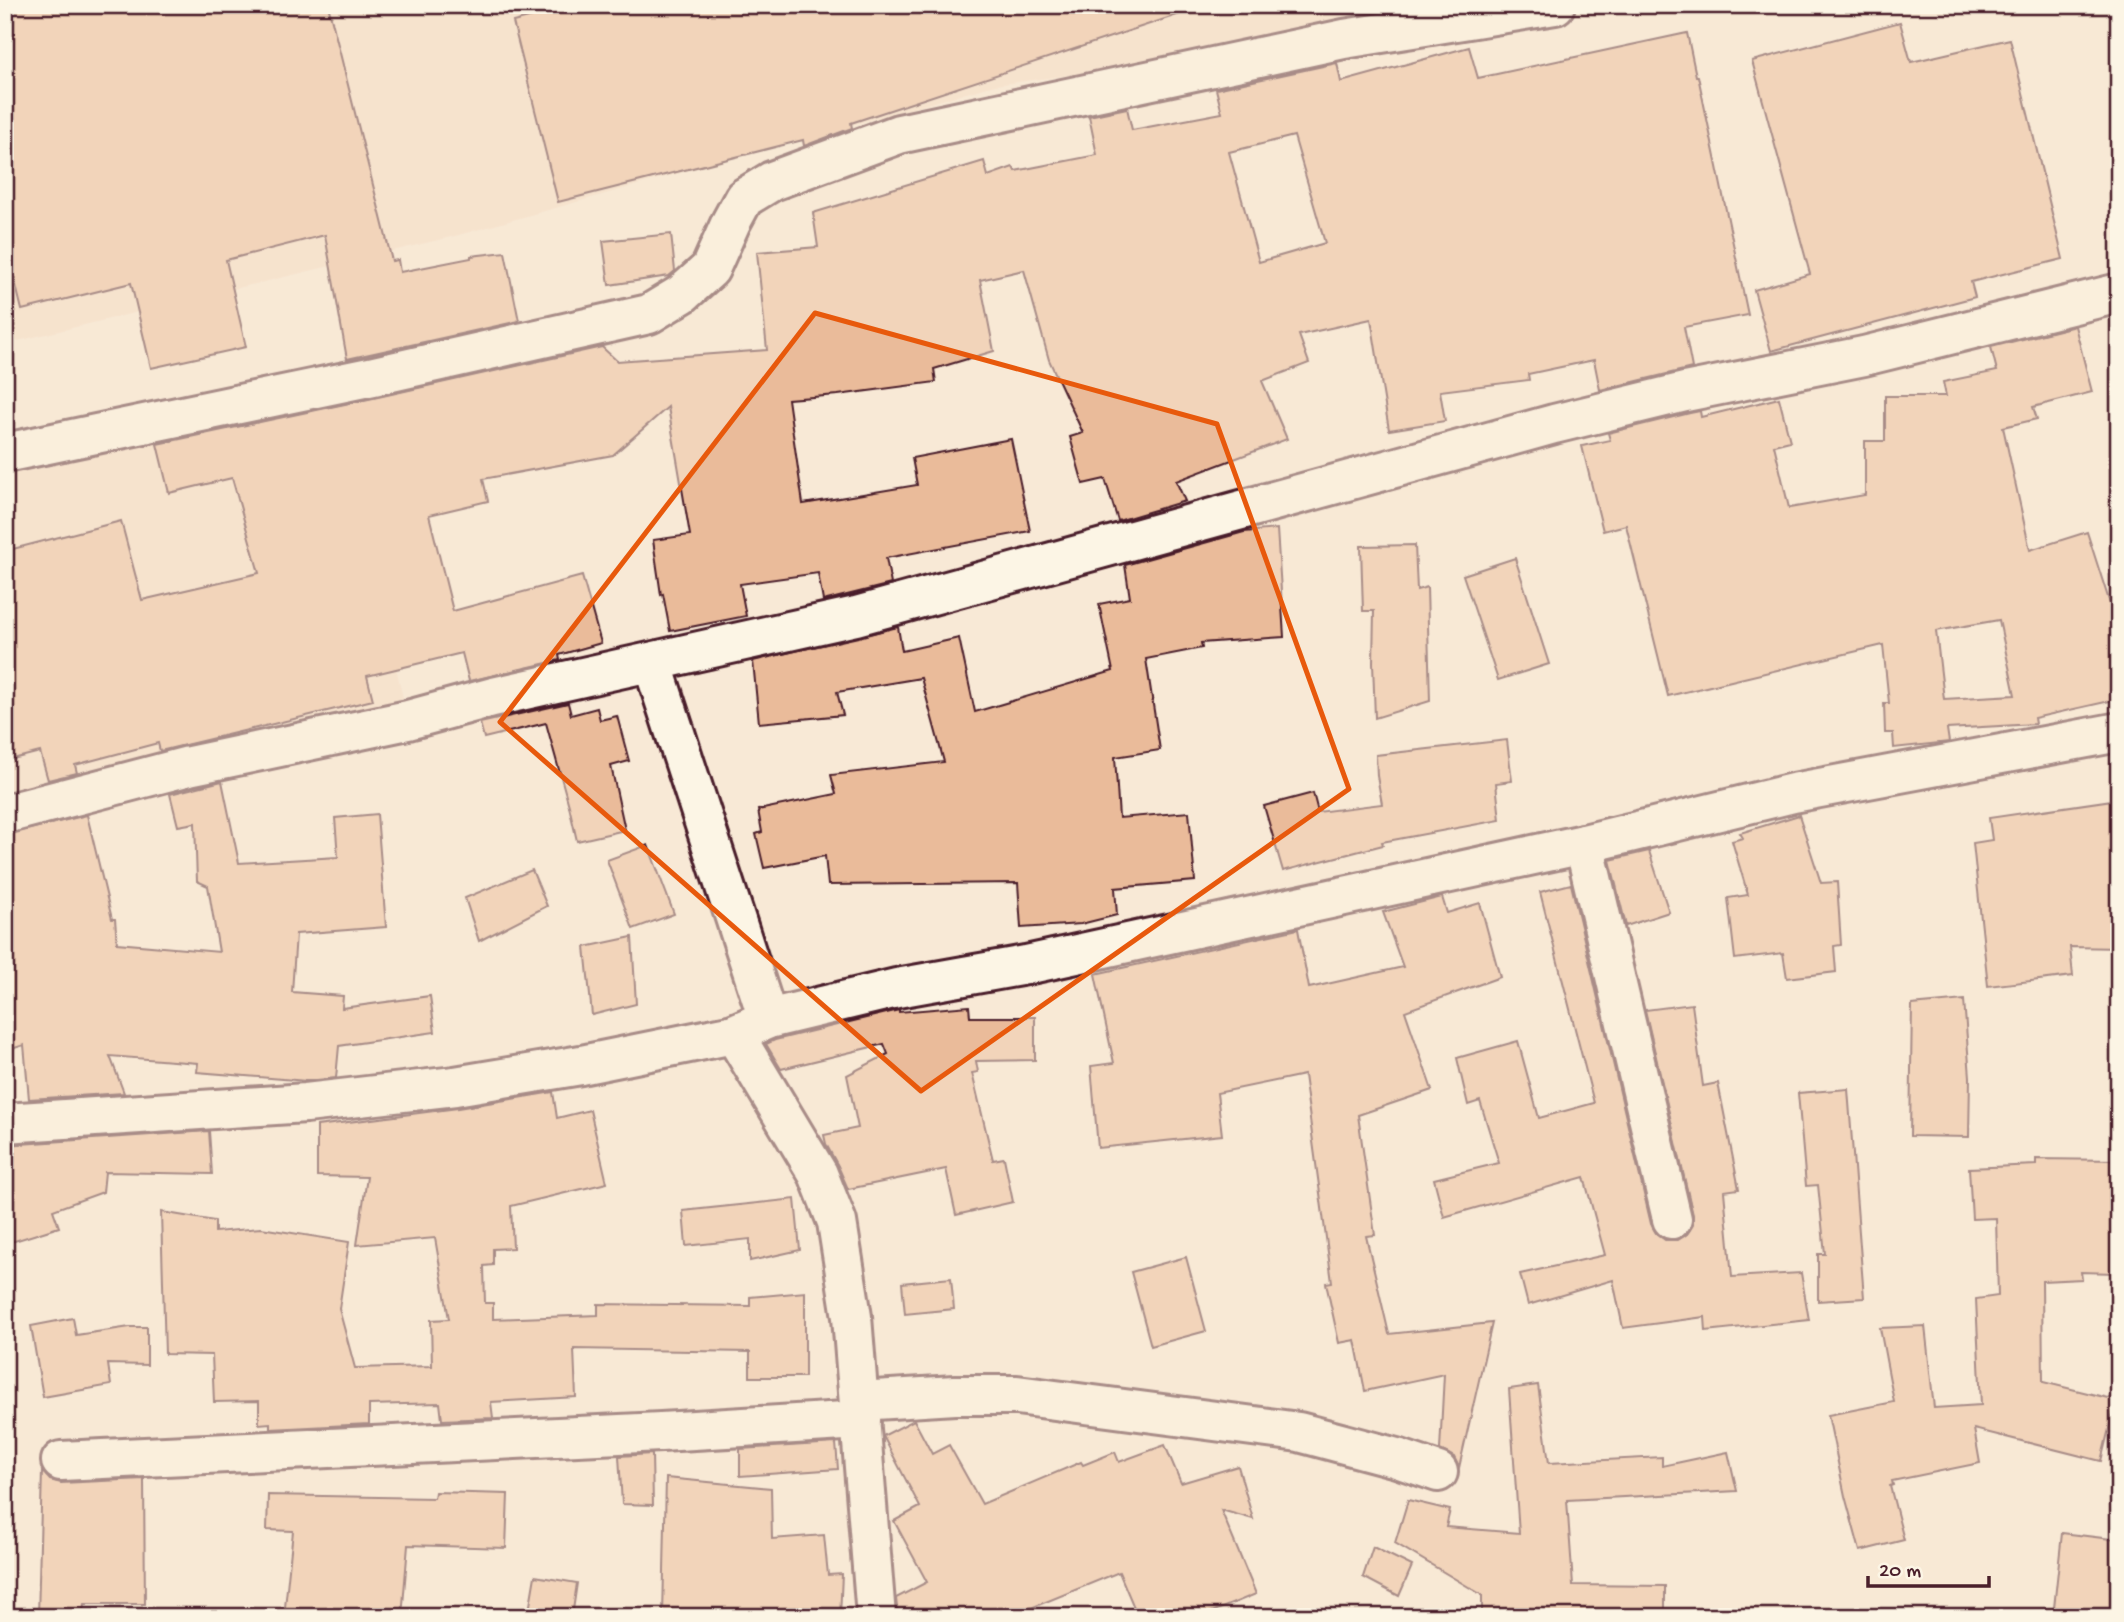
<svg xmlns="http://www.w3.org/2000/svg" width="2124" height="1622" viewBox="0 0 2124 1622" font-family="'Gochi Hand',sans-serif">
	<rect width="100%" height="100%" fill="#f8e9d6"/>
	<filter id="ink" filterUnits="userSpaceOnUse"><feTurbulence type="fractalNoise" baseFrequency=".0143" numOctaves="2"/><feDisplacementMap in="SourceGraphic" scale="14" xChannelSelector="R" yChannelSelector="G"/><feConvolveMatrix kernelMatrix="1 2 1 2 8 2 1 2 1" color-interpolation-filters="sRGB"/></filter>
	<g filter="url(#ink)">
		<g fill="#f4dbc4">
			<polygon points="5,5 1545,5 1451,25 995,85 455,236 5,344"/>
			<polygon points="375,389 373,421 344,439 408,720 5,814 5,453"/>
		</g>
		<g fill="#eabb9a" stroke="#4a1f2b" stroke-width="2" fill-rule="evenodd">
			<polygon points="5,5 328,5 392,261 398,260 400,272 471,258 471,256 505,252 519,321 347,359 325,235 226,260 246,347 151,368 131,283 22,310 5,241"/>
			<polygon points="580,5 1188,5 1189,11 851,123 852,128 804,146 803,140 558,202 513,22"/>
			<polygon points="1900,22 1911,62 2010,39 2063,259 1971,282 1975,297 1771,351 1754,290 1810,274 1752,61"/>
			<path d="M1687,33L1696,76H1698L1748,315L1684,327L1692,368L1600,390L1594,360L1528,374L1529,380L1440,391L1445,421L1389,430L1371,319L1299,335L1309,363L1262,381L1287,439L1176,481L1185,501L1118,521L1105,479L1083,484L1070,437L1083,433L1049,360L1024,270L980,280L994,351L934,369L936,382L838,395L788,399L803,504L917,485L912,458L1011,439L1030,531L886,558L891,584L823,601L818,573L740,584L746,616L670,631L663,594L661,595L653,540L690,535L668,407L613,455L483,479L488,501L429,515L453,611L582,576L601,643L559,655L560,660L469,681L462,653L367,676L373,700L160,751L158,743L75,765L77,773L48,780L40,752L5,761V551L121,521L142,600L259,573L232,478L169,493L157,444L378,397L602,347L617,361L767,350L757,252L818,247L813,213L984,161L988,176L1013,167L1015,171L1097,155L1089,116L1127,108L1132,130L1222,113L1216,89L1337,63L1341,82L1469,47L1478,78ZM1294,136L1325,243L1259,262L1229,152Z"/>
			<polygon points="671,234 675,271 669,276 609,285 603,241"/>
			<path d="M2075,326L2092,392L2033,407L2037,419L2003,427L2030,550L2087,532L2113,613L2119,611V699L2034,718L2035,724L1947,729L1949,742L1894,748L1893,733H1885L1884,703H1889L1883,645L1668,696L1626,525L1603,531L1582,446L1610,440L1608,433L1690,413L1700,411L1701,417L1779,398L1790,441L1774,445L1789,508L1865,495V441H1885V396H1946L1943,382L1997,371L1991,347ZM1999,620L2015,695L1944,699L1936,631Z"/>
			<polygon points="1277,529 1284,637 1201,643 1202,648 1146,659 1160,750 1115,757 1119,818 1189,812 1195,881 1115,888 1117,915 1081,924 1021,928 1018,883 828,885 825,856 764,868 756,834 762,832 758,810 836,794 831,775 944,762 921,678 837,692 843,715 759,723 753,661 898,627 902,651 959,638 975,712 1113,671 1099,604 1130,598 1125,565 1244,532"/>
			<polygon points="1415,545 1417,590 1427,587 1430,701 1375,718 1373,663 1374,611 1363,611 1361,546"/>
			<polygon points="1515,558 1549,664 1498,680 1463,575"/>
			<polygon points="568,703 571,715 597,708 600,720 617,716 629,761 611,766 625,830 577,841 569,806 546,723 484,738 480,723"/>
			<polygon points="1507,740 1512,781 1496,783 1500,820 1382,842 1383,845 1283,871 1264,806 1313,793 1318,812 1382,804 1377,776 1376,755"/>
			<polygon points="222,781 239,863 338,857 335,818 377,814 386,927 296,934 292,992 343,996 342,1008 430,996 435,1032 339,1046 336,1078 307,1081 197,1072 198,1063 110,1056 124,1093 29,1099 24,1045 5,1051 5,835 87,815 112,919 115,919 117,943 219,952 208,886 197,881 195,823 178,826 170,794"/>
			<polygon points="2119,799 2119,948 2070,947 2073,976 1988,986 1973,843 1992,840 1989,818"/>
			<polygon points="1799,815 1821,883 1837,882 1841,945 1834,946 1836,972 1787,978 1783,953 1735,959 1728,898 1748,895 1732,841 1743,838 1740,833"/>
			<polygon points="648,845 674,914 633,929 607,860"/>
			<polygon points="1649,851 1669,912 1626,926 1610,860"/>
			<polygon points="532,870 547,906 479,941 465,898"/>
			<polygon points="1571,884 1651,1224 1656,1233 1665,1240 1678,1240 1687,1234 1693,1225 1693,1215 1645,1010 1692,1004 1703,1086 1718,1083 1739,1189 1724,1191 1732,1277 1801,1273 1809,1320 1706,1331 1705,1317 1623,1328 1613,1280 1528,1305 1520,1274 1605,1255 1584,1177 1444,1217 1434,1179 1499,1163 1480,1101 1468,1105 1457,1058 1518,1041 1539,1118 1594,1103 1540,892"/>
			<polygon points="1442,897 1447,913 1480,903 1500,977 1405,1011 1432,1090 1358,1115 1375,1235 1366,1236 1389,1334 1492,1323 1459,1468 1454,1457 1440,1450 1444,1374 1365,1391 1355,1340 1339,1343 1326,1283 1332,1282 1304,1075 1217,1093 1222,1135 1098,1148 1091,1066 1114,1063 1095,974 1298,929 1309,988 1403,967 1383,912"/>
			<polygon points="632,937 636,1004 592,1015 585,947"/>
			<polygon points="1964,1000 1970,1077 1969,1137 1910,1136 1912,1005"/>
			<polygon points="969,1006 970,1017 1035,1017 1035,1060 976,1061 978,1072 972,1073 993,1160 1004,1158 1013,1202 956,1215 946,1169 848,1189 838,1166 826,1144 824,1135 858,1128 847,1075 888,1054 884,1044 781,1069 766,1044 775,1040 899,1010 899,1012"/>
			<polygon points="1848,1089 1864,1298 1818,1301 1818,1254 1825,1254 1818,1185 1806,1186 1798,1093"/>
			<polygon points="553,1092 557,1118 590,1110 607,1183 511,1206 513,1248 493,1249 493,1265 484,1266 485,1303 493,1303 493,1319 598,1315 598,1304 750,1306 750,1297 805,1292 805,1377 750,1377 750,1352 574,1349 576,1397 491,1402 493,1418 442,1420 440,1403 369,1405 369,1424 270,1429 270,1423 259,1424 259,1401 214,1402 212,1355 165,1354 161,1212 215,1221 215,1232 261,1228 349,1242 339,1309 355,1368 432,1366 431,1320 449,1319 435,1238 357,1245 367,1177 317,1176 317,1126 458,1108"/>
			<polygon points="209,1131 212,1174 105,1172 103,1192 53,1210 59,1227 5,1244 5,1145"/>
			<polygon points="2036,1159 2119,1160 2119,1203 2115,1273 2081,1272 2082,1279 2042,1281 2043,1382 2116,1400 2101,1461 1974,1429 1980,1463 1892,1481 1893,1485 1890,1486 1904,1540 1860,1551 1845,1496 1828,1415 1894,1402 1880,1328 1925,1326 1934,1408 1981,1405 1976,1299 1998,1296 1996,1218 1972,1219 1969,1168 2036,1165"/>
			<polygon points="795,1199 800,1250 750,1261 750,1239 686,1246 683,1211"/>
			<polygon points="1186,1257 1206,1331 1151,1346 1131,1272"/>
			<polygon points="951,1278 954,1309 905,1314 902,1283"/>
			<polygon points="73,1318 76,1335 130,1327 147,1327 147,1365 108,1364 111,1385 43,1397 31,1326"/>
			<polygon points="1538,1385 1549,1463 1662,1457 1662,1466 1728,1452 1737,1491 1567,1500 1573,1585 1665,1586 1665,1617 1482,1617 1482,1595 1395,1543 1408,1500 1450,1510 1446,1527 1519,1533 1509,1389"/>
			<polygon points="914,1420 932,1454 949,1445 982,1504 1081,1462 1083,1465 1115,1452 1119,1462 1165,1445 1181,1483 1238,1466 1253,1519 1221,1510 1256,1594 1200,1617 1138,1617 1119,1572 1009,1617 898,1617 896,1598 927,1582 894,1521 920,1507 883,1436"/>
			<polygon points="836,1443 838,1469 740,1476 740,1449"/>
			<polygon points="652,1454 653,1505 622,1504 619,1456"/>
			<polygon points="42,1471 50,1480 61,1483 144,1479 145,1604 84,1604 82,1617 38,1617"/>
			<polygon points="666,1478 771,1488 772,1539 824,1535 828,1575 842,1574 840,1617 663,1617"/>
			<polygon points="435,1492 508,1494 506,1548 408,1545 402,1617 284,1617 293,1531 267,1530 268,1495 434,1498"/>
			<polygon points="2062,1533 2119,1540 2119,1617 2053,1617"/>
			<polygon points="1373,1547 1412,1566 1399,1596 1363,1577"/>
			<polygon points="535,1576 577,1583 572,1617 528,1617"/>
		</g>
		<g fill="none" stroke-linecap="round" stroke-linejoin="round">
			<defs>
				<g id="minor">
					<polyline points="5,453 374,376 649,314 682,294 710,269 731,222 744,198 772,181 899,134 1344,39 1555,5"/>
					<polyline points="652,662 768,1019"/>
					<polyline points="5,814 189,766 408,720 493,697 856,616 1554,424 1685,392 1864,356 2119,293"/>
					<polyline points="1584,844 1672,1219"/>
					<polyline points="5,1123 306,1103 455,1086 581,1065 734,1034"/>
					<polyline points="859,1401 955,1395 1017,1395 1299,1432 1397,1458 1438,1472"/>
					<polyline points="61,1461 661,1432 861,1420"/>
					<polyline points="876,1617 852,1317 837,1222 818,1174 734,1034 768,1019 897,988 1026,965 1584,844 1793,793 2119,732"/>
				</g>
			</defs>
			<use href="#minor" stroke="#4a1f2b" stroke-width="44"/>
			<use href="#minor" stroke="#fcf5e5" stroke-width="38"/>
		</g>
	</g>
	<path d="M0 0H2124V1622H0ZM815,313L1217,424L1349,789L921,1091L500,722Z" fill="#f8e9d6" fill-opacity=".55" fill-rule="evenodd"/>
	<path fill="none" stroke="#e8590c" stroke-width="5" stroke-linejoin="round" d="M815,313L1217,424L1349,789L921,1091L500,722Z"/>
	<rect width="2124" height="1622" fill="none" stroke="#fcf5e5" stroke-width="28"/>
	<rect x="14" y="14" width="2096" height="1594" fill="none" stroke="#4a1f2b" stroke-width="2.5" filter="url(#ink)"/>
	<path d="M1868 1576v10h121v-10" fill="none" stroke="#4a1f2b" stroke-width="3.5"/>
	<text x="1879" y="1576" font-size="21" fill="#4a1f2b" stroke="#fcf5e5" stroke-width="5" paint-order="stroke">20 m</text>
</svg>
